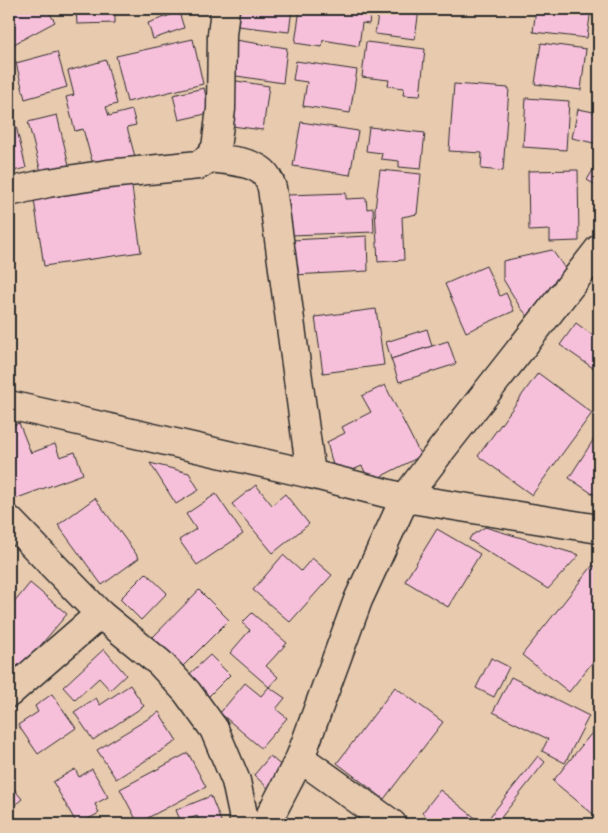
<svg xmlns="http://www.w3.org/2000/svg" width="608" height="833" viewBox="0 0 608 833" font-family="'Architects Daughter',sans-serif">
	<rect width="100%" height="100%" fill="#e8caaf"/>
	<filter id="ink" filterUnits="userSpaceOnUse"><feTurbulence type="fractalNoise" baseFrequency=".02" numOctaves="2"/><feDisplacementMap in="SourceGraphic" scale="10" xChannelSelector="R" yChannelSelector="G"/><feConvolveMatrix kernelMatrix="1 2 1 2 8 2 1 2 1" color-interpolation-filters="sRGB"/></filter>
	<g filter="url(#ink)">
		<g fill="#f7c0da" stroke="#2b2b2b">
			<polygon points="20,9 47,9 55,22 14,44 9,35 9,15"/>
			<polygon points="76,9 134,9 115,10 115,23 77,24"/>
			<polygon points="240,9 292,9 289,32 238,26"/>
			<polygon points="300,9 371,9 369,24 362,23 359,46 323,40 322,47 295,43"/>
			<polygon points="379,9 419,9 415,39 375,34"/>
			<polygon points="536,9 591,9 587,38 533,32"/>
			<polygon points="179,12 184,28 153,39 148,23"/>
			<polygon points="193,39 203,84 127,102 116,56"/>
			<polygon points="235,40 287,48 283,83 230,75"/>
			<polygon points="366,42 425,49 420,96 403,95 404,88 388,86 389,80 362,77"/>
			<polygon points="541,43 586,49 581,90 535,84"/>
			<polygon points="57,52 67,87 25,99 16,63"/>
			<polygon points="106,60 117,104 106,107 109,116 132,110 136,125 127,127 135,157 94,168 83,129 75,131 66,97 74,95 68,71"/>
			<polygon points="296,61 357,70 350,113 303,106 307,82 293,80"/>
			<polygon points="230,80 269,86 263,130 224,125"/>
			<polygon points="454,84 509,88 503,171 481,169 482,153 449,151"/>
			<polygon points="204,88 210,113 179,120 173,95"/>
			<polygon points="526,98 569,101 566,150 523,147"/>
			<polygon points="578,109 599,113 599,136 598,144 572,138"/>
			<polygon points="57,115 69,165 41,172 28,122"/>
			<polygon points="301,122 358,131 350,175 293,166"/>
			<polygon points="16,126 26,168 9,172 9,128"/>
			<polygon points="369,127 425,133 421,169 399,167 399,161 381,159 382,153 366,151"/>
			<polygon points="599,160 599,187 587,180"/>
			<polygon points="380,170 421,174 417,214 402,217 404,260 378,262 375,209"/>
			<polygon points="578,170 579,241 550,242 550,230 529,231 528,171"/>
			<polygon points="131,180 141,252 44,266 33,193"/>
			<polygon points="346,193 346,199 366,198 367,209 373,208 374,232 290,235 288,195"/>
			<polygon points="367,236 368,271 293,275 292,240"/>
			<polygon points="552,250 571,277 533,322 520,307 503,279 503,261"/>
			<polygon points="486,266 500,296 506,293 514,311 466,332 445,284"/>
			<polygon points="376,309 384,365 323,373 315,317"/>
			<polygon points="576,323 599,340 599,360 593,368 560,345"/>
			<polygon points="427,329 432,346 391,359 386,342"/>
			<polygon points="448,341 456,364 399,382 391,359"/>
			<polygon points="538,373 592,413 532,495 478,456"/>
			<polygon points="385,385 421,456 370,482 362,466 336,477 327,442 345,433 342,427 371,412 362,396"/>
			<polygon points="19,423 31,453 55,444 60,457 75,452 83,474 9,501 9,427"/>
			<polygon points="599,431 599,498 569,478"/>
			<polygon points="150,463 189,473 199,490 176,504"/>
			<polygon points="256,485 272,505 285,494 309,524 273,553 232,504"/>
			<polygon points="216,494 243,534 197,565 179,540 196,529 186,514"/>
			<polygon points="95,498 139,558 102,585 58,525"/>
			<polygon points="485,527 579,555 548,589 469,540 471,536"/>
			<polygon points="437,529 480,554 448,607 405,581"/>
			<polygon points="283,555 301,571 312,558 332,575 290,622 253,590"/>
			<polygon points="593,565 599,570 599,654 569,692 522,655"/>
			<polygon points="146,573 167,593 141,620 120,599"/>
			<polygon points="30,583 67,614 9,683 9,609"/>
			<polygon points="199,590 229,620 182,667 152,638"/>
			<polygon points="252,613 287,643 266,666 278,677 269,687 230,653 250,630 242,623"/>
			<polygon points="104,649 126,675 110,690 99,678 75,700 63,687"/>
			<polygon points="210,655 230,675 203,702 182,681"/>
			<polygon points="491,658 509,667 494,697 476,688"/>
			<polygon points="511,677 589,716 565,763 542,751 548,739 493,712"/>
			<polygon points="245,683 261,696 269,687 285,698 276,709 287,718 261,748 220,713"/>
			<polygon points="130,685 144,706 93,740 74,712 96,698 100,705"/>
			<polygon points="395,687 443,722 384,799 337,763"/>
			<polygon points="52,694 76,728 38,754 18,725 38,712 35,706"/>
			<polygon points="159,712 177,741 116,779 97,750"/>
			<polygon points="595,729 599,733 599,819 553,781"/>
			<polygon points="188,753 206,787 138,823 120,789"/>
			<polygon points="270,756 286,770 270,790 254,775"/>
			<polygon points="538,756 545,762 496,824 484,824"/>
			<polygon points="75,769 79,777 92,769 108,797 95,804 99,813 79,824 77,824 53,782"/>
			<polygon points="9,783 22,799 9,810"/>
			<polygon points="440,790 483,824 436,824 422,813"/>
			<polygon points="211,796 222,824 201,824 197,816 181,822 176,810"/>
		</g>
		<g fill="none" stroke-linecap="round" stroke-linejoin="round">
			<defs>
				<g id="minor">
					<path d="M209,158C225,160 258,161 267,177C269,180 271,184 272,188L311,474"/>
					<polyline points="9,192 48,183 108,174 199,165 209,158 216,148 221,109 222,35 225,9"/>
					<polyline points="9,693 100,614"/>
					<polyline points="300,758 392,824"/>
					<polyline points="266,824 300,758 358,600 405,498 442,449 599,249"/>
				</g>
				<g id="tertiary">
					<polyline points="9,405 311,474 405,498 599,529"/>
					<polyline points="9,520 100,614 160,663 187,692 214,729 236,781 245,824"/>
				</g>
			</defs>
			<use href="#minor" stroke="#2b2b2b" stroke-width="31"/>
			<use href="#tertiary" stroke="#2b2b2b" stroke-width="31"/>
			<use href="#minor" stroke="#e8caaf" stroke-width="28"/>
			<use href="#tertiary" stroke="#e8caaf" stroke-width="28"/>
		</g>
	</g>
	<rect width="608" height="833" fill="none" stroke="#e8caaf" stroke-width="30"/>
	<rect x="15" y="15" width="578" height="803" fill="none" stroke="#2b2b2b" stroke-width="2" filter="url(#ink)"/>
</svg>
